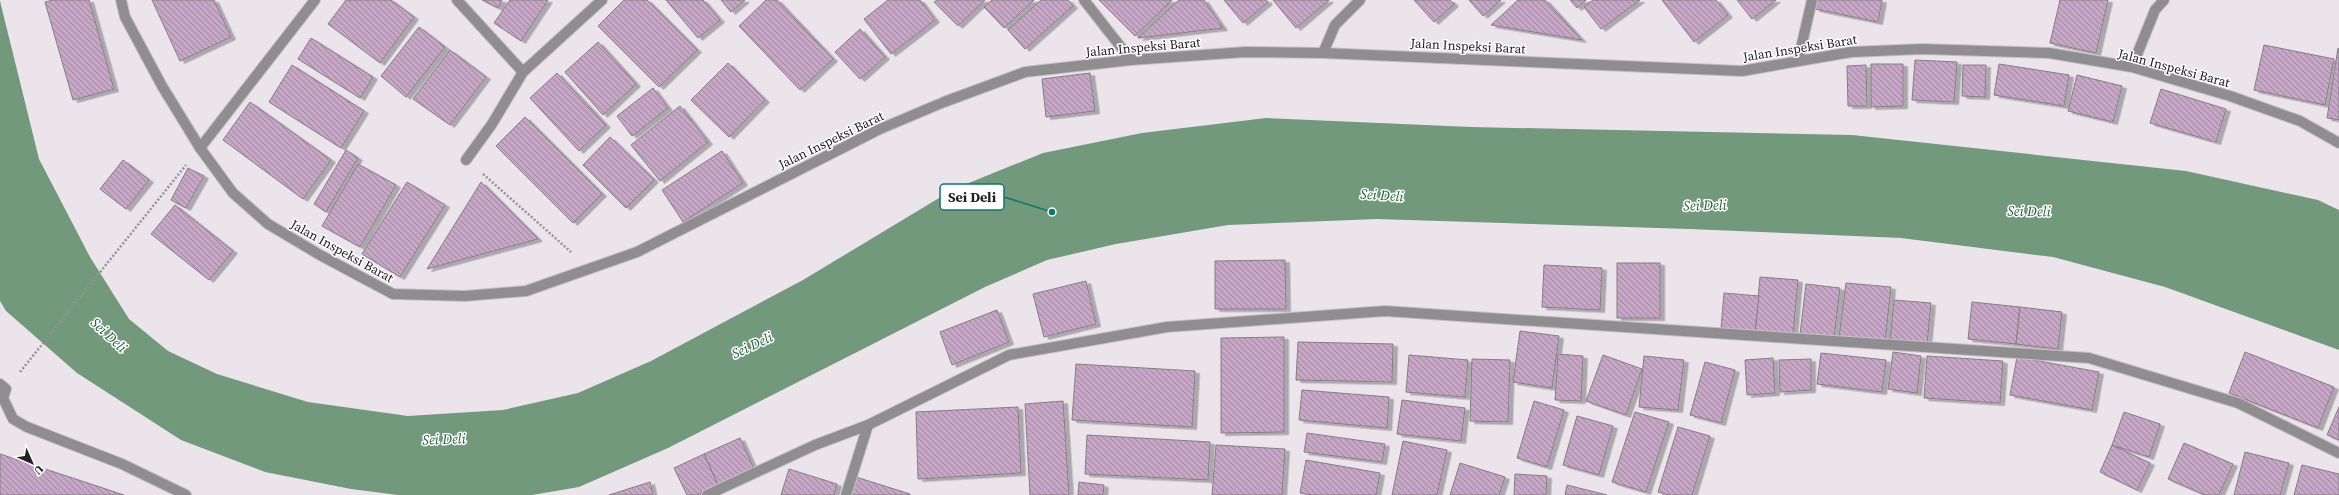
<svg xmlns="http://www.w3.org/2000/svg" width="2339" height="495" viewBox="0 0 2339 495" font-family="'Source Serif 4',serif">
	<defs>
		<pattern id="building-back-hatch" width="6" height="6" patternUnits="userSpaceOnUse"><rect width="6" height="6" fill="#c7a5c6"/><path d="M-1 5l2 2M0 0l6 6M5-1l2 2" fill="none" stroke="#a186a0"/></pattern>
		<filter id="shadow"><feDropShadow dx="4.5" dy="2.5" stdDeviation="0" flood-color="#0004"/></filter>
	</defs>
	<rect width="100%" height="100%" fill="#ebe4eb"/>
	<polygon fill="#72997c" points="0,1 39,159 90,257 129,319 168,351 217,374 308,402 408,416 503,410 578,393 651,361 803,280 954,189 1043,153 1142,133 1266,118 1471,127 1852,135 2186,171 2318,200 2339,210 2339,350 2165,287 2053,257 1901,238 1689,229 1377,219 1228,225 1116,244 1047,260 985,287 668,448 579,487 532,495 398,495 351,489 265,472 181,440 77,373 6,311 0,301"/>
	<g fill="url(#building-back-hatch)" stroke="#847e83" filter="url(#shadow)">
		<polygon points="53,0 89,0 114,89 73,100 45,2"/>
		<polygon points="152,0 214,0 231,37 180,61"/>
		<polygon points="346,0 391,0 414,17 380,63 328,24"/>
		<polygon points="482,0 502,0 498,8"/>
		<polygon points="510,0 548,0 521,41 494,23"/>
		<polygon points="624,0 647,0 697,50 659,87 598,26"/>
		<polygon points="666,0 703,0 720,20 698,38"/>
		<polygon points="721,0 745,0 731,12"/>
		<polygon points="766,0 777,0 833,59 800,90 739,26"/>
		<polygon points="888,0 920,0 935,20 891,54 864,19"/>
		<polygon points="937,0 985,0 958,26 934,2"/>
		<polygon points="992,0 1034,0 1004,28 984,7"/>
		<polygon points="1041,0 1068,0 1073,6 1025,49 1008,30"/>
		<polygon points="1099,0 1172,0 1135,36"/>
		<polygon points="1179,0 1204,0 1223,28 1138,38"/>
		<polygon points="1224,0 1266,0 1268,2 1243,23"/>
		<polygon points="1273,0 1329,0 1296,28"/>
		<polygon points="1414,0 1450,0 1454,4 1434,22"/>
		<polygon points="1469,0 1501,0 1483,16"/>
		<polygon points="1518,0 1545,0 1582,40 1491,25"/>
		<polygon points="1570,0 1586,0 1577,8"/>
		<polygon points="1593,0 1640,0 1601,29 1584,7"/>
		<polygon points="1662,0 1716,0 1728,15 1694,42"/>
		<polygon points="1737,0 1776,0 1752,19"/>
		<polygon points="1817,0 1882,0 1878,22 1815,9"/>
		<polygon points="2060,0 2108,0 2096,53 2050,43"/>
		<polygon points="419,27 445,47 406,97 381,76"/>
		<polygon points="860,29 885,57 860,79 835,52"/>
		<polygon points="311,38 373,77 360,98 298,59"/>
		<polygon points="598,42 636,84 603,115 565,72"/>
		<polygon points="2264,45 2334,59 2325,105 2254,90"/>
		<polygon points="2338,48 2339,49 2339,120 2327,118"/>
		<polygon points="450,50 486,77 450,125 413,99"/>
		<polygon points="1915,60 1957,62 1954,102 1912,100"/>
		<polygon points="728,63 765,100 729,137 691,100"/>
		<polygon points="1871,64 1903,64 1903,106 1871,107"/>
		<polygon points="1999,64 2069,75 2064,106 1994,95"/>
		<polygon points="292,65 364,111 341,148 269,102"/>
		<polygon points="1866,65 1867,106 1848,106 1847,66"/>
		<polygon points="1963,65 1986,65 1985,97 1962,96"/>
		<polygon points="557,73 606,125 579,151 530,98"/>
		<polygon points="1090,73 1095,111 1046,117 1042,79"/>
		<polygon points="2077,75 2122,86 2113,122 2068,111"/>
		<polygon points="653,88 668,108 632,136 617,116"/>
		<polygon points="2161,89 2226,109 2216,142 2150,123"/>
		<polygon points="250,102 331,160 303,199 223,140"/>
		<polygon points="680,106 708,142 660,181 631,145"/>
		<polygon points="525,117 602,194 573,223 496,146"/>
		<polygon points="610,137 654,180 626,208 583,165"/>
		<polygon points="346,150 358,158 326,212 314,204"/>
		<polygon points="722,151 743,183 683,222 662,190"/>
		<polygon points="123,160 149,180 126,209 100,189"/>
		<polygon points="358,164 396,185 360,247 322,226"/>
		<polygon points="188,168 204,176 186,208 171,200"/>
		<polygon points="407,182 445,205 400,277 362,254"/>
		<polygon points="481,182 538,239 427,269"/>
		<polygon points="175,205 233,251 209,280 151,234"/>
		<polygon points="1285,260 1286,309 1215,309 1215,261"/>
		<rect x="1617" y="263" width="43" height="55"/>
		<polygon points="1544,265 1602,268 1600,310 1542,307"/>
		<polygon points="1760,277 1798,280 1793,334 1755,331"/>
		<polygon points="1086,281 1096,324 1044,337 1033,294"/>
		<polygon points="1846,283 1891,287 1885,342 1839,337"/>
		<polygon points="1806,284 1840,288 1834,337 1800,334"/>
		<polygon points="1724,293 1759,296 1755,331 1721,328"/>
		<polygon points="1894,300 1931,303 1927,345 1890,341"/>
		<polygon points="1972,302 2020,307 2016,344 1968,339"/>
		<polygon points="2020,307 2062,312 2058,349 2016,344"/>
		<polygon points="997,310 1009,342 952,365 940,332"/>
		<polygon points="1520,331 1559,336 1552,388 1513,382"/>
		<polygon points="1284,337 1284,432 1221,433 1221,338"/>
		<polygon points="1298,342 1393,344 1392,382 1296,380"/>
		<polygon points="1893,352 1921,356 1917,393 1888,389"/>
		<polygon points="2245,352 2334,387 2318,428 2229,393"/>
		<polygon points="1821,353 1886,360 1882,392 1817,384"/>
		<polygon points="1558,354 1583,356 1581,401 1555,400"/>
		<polygon points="1409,355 1468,360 1465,397 1406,392"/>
		<polygon points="1603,355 1642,369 1626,415 1586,401"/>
		<polygon points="1644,356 1684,360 1678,410 1639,407"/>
		<polygon points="1927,356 2003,361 2000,403 1924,398"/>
		<polygon points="2017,357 2099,372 2092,410 2010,395"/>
		<polygon points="1773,358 1775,393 1747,395 1745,360"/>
		<polygon points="1472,359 1510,360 1508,422 1470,421"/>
		<polygon points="1811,359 1811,390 1780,392 1779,360"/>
		<polygon points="1705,362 1735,370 1721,423 1690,415"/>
		<polygon points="1076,364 1195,371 1192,427 1072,420"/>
		<polygon points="1302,390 1389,397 1387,428 1299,420"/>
		<polygon points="1402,400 1465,408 1461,441 1397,434"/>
		<polygon points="1063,401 1069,495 1030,495 1025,404"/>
		<polygon points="1534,401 1564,410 1547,467 1517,458"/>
		<polygon points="1018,407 1021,473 918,479 916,412"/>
		<polygon points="2339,407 2339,440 2327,435"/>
		<polygon points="1635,412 1669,422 1646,492 1612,482"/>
		<polygon points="2124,412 2160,424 2149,457 2112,445"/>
		<polygon points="1577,416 1613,426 1599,475 1563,465"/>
		<polygon points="1678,427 1710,436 1692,495 1669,495 1658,492"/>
		<polygon points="1307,433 1385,444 1382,462 1304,452"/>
		<polygon points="1087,435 1210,442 1208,480 1085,474"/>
		<polygon points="740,438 754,469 718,485 704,454"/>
		<polygon points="1403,441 1447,450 1437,495 1392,495"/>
		<polygon points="2184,443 2233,464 2219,495 2205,495 2168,479"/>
		<polygon points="1216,445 1285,449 1282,495 1212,495"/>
		<polygon points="2112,445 2150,463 2137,490 2100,472"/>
		<polygon points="2245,452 2289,463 2280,495 2234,495"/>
		<polygon points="0,454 124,495 0,495"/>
		<polygon points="704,454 718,485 697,495 687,495 674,468"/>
		<polygon points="1306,460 1380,473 1376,495 1312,495 1300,493"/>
		<polygon points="1460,463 1505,477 1499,495 1450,495"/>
		<polygon points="2302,465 2339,474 2339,495 2294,495"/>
		<polygon points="789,469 837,484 834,495 781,495"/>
		<polygon points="1515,474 1547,476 1546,495 1514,495"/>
		<polygon points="856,477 910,494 909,495 850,495"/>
		<polygon points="650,482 653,495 609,495"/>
		<polygon points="1079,482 1104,485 1103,495 1078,495"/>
		<polygon points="1567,485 1607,495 1565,495"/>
	</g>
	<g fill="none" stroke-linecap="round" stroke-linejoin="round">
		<defs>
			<g id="minor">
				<polyline points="121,0 125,17 162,86 200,148 233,193 268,224 320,255 393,294 465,296 526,291 637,252 880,129 944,102 1025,72 1131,60 1245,52 1323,53 1742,71 1851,52 1922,49 2049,53 2132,67 2230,96 2300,121 2339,143"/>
				<polyline points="457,0 523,72"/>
				<polyline points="1084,0 1131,60"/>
				<polyline points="1323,53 1335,25 1360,0"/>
				<polyline points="1798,61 1812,0"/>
				<polyline points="2132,67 2155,10 2164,0"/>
				<polyline points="200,148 315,0"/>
				<polyline points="466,160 492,124 523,72 602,0"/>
				<polyline points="0,384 6,389 3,398 13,419 27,427 122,464 186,495"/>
				<polyline points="707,495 815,445 868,425 1009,355 1167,327 1385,311 2089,358 2238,403 2339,453"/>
				<polyline points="846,495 868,425"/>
			</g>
		</defs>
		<use href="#minor" stroke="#c7c1c7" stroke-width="12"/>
		<g stroke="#959195" stroke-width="2.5" stroke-dasharray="2 2" stroke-linecap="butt">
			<polyline points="483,174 571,252"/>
			<polyline points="20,372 186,165"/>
		</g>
		<use href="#minor" stroke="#908d90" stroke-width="10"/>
	</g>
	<g text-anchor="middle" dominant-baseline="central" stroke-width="3" stroke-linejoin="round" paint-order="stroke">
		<g font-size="13" fill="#222022" stroke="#fff">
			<text transform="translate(1468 46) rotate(3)">Jalan Inspeksi Barat</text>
			<text transform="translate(1143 47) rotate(-5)">Jalan Inspeksi Barat</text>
			<text transform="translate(1800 48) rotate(-9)">Jalan Inspeksi Barat</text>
			<text transform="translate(2174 68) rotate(15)">Jalan Inspeksi Barat</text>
			<text transform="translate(831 140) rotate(-26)">Jalan Inspeksi Barat</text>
			<text transform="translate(342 251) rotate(29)">Jalan Inspeksi Barat</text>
		</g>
		<g font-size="14" font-style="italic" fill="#205f37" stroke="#fff">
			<text transform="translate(1382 195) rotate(4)">Sei Deli</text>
			<text transform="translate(1705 205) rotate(-1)">Sei Deli</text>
			<text transform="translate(2029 211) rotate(1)">Sei Deli</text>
			<text transform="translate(109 335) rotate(43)">Sei Deli</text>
			<text transform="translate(752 345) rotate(-25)">Sei Deli</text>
			<text transform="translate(444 439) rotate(-2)">Sei Deli</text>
		</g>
	</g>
	<path fill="none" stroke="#0f766e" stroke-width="1.5" d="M1052 212L1004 197"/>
	<circle fill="#0f766e" stroke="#fff" stroke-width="1.5" cx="1052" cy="212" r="4"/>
	<rect fill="#fff" stroke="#0f766e" stroke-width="1.5" x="940" y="184" width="64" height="26" rx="4"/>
	<g font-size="14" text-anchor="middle" font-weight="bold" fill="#222022">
		<text x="972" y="202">Sei Deli</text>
	</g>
	<g transform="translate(32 463) rotate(135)" stroke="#ffffff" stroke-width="3" paint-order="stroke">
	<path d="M0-3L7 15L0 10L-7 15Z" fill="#222022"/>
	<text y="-6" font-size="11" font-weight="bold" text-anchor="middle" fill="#222022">U</text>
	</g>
</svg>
